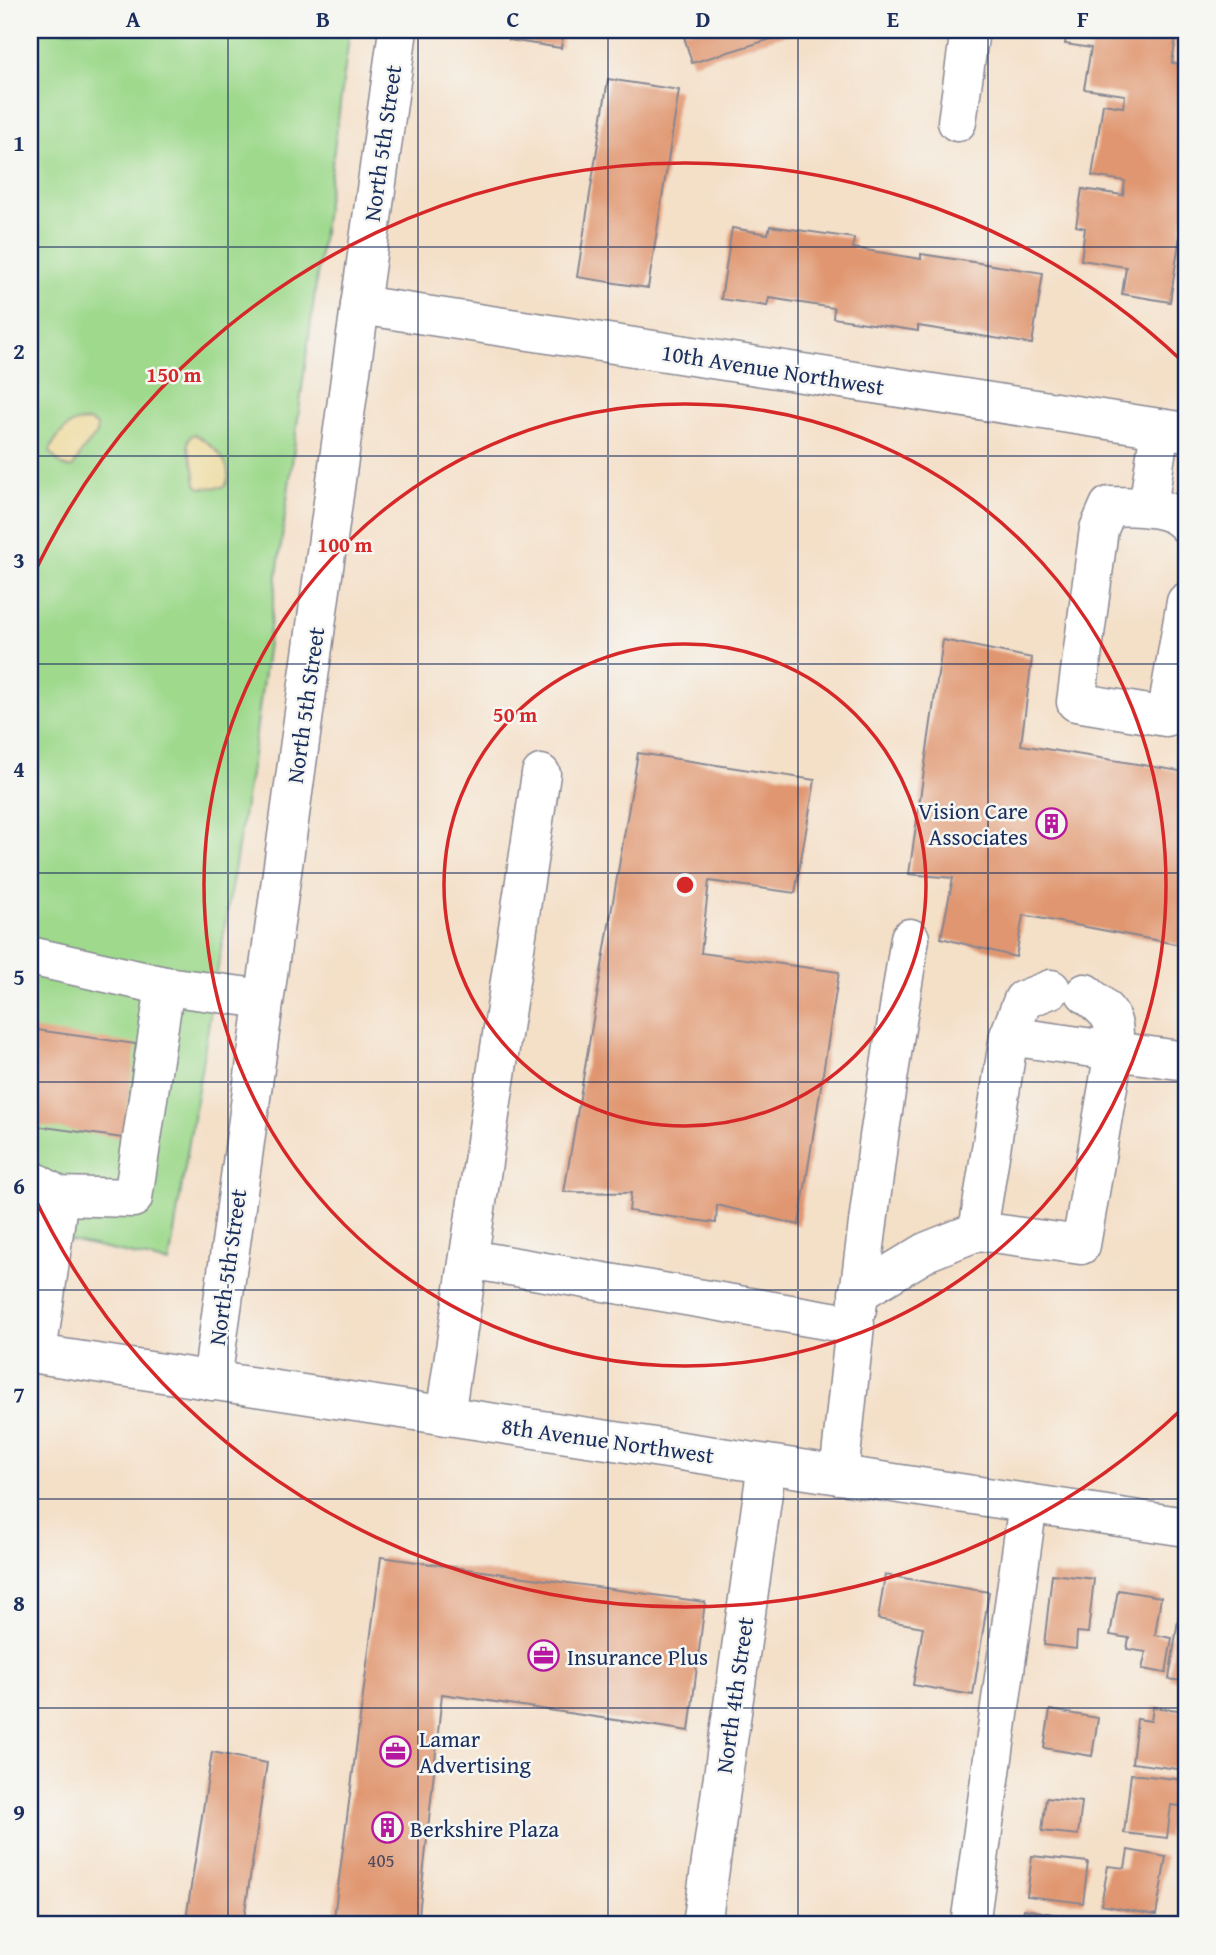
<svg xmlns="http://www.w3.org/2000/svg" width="1216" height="1955" viewBox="0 0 1216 1955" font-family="'Gentium Book Plus',serif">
	<rect width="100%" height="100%" fill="#f6f6f2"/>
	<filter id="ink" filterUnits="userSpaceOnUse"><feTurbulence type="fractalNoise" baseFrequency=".0143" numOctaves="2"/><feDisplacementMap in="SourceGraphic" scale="14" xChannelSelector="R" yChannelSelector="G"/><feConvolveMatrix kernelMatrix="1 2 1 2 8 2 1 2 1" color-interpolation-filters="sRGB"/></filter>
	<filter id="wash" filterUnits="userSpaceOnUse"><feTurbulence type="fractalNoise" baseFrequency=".00686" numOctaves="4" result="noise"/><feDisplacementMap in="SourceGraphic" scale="28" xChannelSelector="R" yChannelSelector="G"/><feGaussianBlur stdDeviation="1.57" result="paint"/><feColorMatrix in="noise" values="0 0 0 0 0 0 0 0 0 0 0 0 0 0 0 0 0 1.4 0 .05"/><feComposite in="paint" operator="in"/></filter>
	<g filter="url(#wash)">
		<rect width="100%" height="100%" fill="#f4dfc7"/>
		<polygon fill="#9ed98c" stroke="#5c8475" stroke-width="2" points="30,30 350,30 252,762 169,1263 30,1232"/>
		<g fill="#eeda9e" stroke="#84847e" stroke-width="2">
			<path d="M89,421L97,425V434L83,450L73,467C62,470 57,459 50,452C52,441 66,425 77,422C81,421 85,422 89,421Z"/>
			<path d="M194,434C208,442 226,455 228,473C229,477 227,481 226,485L223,487L200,488L196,484L194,468L188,448V441L190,437Z"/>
		</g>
		<g id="blocks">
			<g fill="#e09670">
				<polygon points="511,30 564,30 561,48 509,40"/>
				<polygon points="682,30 801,30 692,63"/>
				<polygon points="1067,30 1177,30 1172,63 1186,65 1186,196 1170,302 1122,294 1126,267 1081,260 1085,228 1076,226 1082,189 1123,195 1125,181 1092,176 1103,104 1123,107 1125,95 1084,89 1091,48 1065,44"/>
				<polygon points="608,79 679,90 648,288 577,277"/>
				<polygon points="770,226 854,238 853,248 921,259 921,254 1043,273 1032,344 918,326 918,331 833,318 834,308 769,298 767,306 721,299 732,228 768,234"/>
				<polygon points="943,640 1032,658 1021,745 1186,772 1186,946 1023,915 1016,957 941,938 953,878 909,874"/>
				<polygon points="638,753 815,780 795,893 709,881 701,953 839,972 799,1225 717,1205 716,1223 629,1211 631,1193 564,1192"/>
				<polygon points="30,1029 136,1044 123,1138 30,1125"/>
				<polygon points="381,1557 705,1602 689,1731 442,1694 418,1925 333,1925"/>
				<polygon points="1052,1574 1094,1579 1088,1633 1077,1632 1076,1649 1044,1645"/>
				<polygon points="885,1575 989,1592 973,1695 913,1685 923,1627 878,1619"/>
				<polygon points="1118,1590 1161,1597 1155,1635 1172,1638 1166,1673 1142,1669 1146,1652 1127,1649 1129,1638 1110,1635"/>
				<polygon points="1181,1601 1186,1602 1186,1682 1169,1679"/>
				<polygon points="1153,1707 1186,1711 1186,1770 1132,1763 1137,1719 1151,1721"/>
				<polygon points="1050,1710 1098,1718 1092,1756 1044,1748"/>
				<polygon points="212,1752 267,1763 243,1925 185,1925"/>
				<polygon points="1131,1774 1184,1780 1181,1806 1171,1805 1167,1838 1124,1833"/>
				<polygon points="1046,1798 1082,1802 1078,1835 1042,1831"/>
				<polygon points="1128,1850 1166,1857 1156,1915 1101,1905 1108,1866 1125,1868"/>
				<polygon points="1032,1856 1088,1862 1083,1903 1027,1896"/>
				<polygon points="1024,1909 1071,1917 1069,1925 1021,1925"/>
				<polygon points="1087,1919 1122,1924 1122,1925 1086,1925"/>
			</g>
		</g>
	</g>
	<g filter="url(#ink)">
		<use href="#blocks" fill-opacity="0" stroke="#888792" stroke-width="2"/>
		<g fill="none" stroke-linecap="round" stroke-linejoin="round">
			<defs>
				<g id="minor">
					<polyline points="957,122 970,30"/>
					<polyline points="360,305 1186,432"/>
					<polyline points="1148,507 1160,428"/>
					<path d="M1186,524C1170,504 1132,507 1109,506L1099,529L1076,702L1166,717L1186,602"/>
					<polyline points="30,956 165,986 264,999"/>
					<path d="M1085,993C1112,1015 1115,1015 1114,1051L1186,1061"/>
					<polyline points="1009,1036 1023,1000 1051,989"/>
					<polyline points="30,1179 59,1196 133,1198 165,986"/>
					<polyline points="469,1259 855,1325 839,1475"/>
					<polyline points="858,1293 928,1251 978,1231 1081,1245 1114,1051 1009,1036 978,1231"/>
					<polyline points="857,1309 879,1137 910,938"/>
					<polyline points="37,1354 59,1196"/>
					<polyline points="212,1381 398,30"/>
					<polyline points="445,1416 541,774"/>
					<polyline points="702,1925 767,1464"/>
					<polyline points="970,1925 1028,1503"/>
				</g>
				<polyline id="major" points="30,1353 1186,1527"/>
			</defs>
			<use href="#minor" stroke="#888792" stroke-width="41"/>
			<use href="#major" stroke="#888792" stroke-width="41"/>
			<use href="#minor" stroke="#fff" stroke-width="38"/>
			<use href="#major" stroke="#fff" stroke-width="38"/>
		</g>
	</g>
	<path fill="none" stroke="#1b2f5e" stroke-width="2" stroke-opacity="0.55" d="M228,30V1925M418,30V1925M608,30V1925M798,30V1925M988,30V1925M30,247H1186M30,456H1186M30,664H1186M30,873H1186M30,1082H1186M30,1290H1186M30,1499H1186M30,1708H1186"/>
	<g fill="none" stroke="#d62828" stroke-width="3.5">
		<circle cx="685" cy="885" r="241"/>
		<circle cx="685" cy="885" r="481"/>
		<path d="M1182 1409A722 722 0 0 1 31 1190M31 580A722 722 0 0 1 1182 361"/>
	</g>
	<defs>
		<symbol id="building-ring" viewBox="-11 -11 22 22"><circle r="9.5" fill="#f6f6f2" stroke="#b5179e" stroke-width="1.5"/><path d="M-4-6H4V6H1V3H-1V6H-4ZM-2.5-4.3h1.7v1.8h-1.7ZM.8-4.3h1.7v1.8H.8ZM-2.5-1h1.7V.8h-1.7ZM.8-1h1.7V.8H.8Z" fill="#b5179e"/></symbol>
		<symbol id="office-ring" viewBox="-11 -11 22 22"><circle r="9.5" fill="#f6f6f2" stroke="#b5179e" stroke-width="1.5"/><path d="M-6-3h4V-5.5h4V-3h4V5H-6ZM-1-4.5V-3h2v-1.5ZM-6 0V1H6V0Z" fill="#b5179e"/></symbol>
	</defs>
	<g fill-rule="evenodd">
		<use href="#building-ring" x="1034" y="806" width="35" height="35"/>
		<use href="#office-ring" x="526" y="1638" width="35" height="35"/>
		<use href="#office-ring" x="378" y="1734" width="35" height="35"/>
		<use href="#building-ring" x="370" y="1810" width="35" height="35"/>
	</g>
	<g text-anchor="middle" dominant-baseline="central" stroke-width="5" stroke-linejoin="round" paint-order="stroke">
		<g font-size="19" fill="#4c4962">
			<text x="381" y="1860">405</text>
		</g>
		<g font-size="23" fill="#1b2f5e" stroke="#f6f6f2">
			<text transform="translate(382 143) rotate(-82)">North 5th Street</text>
			<text transform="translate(773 369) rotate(9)">10th Avenue Northwest</text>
			<text transform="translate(305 705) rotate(-82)">North 5th Street</text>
			<text transform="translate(227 1267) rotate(-82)">North 5th Street</text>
			<text transform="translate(608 1440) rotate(8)">8th Avenue Northwest</text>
			<text transform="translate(734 1695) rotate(-82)">North 4th Street</text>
		</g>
		<g font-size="23" fill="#1b2f5e" stroke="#f6f6f2" text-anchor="start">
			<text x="1028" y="810" text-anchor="end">Vision Care<tspan x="1028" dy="26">Associates</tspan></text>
			<text x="567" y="1656">Insurance Plus</text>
			<text x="419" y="1738">Lamar<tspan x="419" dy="26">Advertising</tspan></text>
			<text x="410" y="1828">Berkshire Plaza</text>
		</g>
	</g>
	<circle cx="685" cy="885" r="10" fill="#d62828" stroke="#f6f6f2" stroke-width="3.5"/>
	<g font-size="21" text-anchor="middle" font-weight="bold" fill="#d62828" stroke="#f6f6f2" stroke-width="5" stroke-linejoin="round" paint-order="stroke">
		<text x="174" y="382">150 m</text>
		<text x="345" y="552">100 m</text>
		<text x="515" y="722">50 m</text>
	</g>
	<rect width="1216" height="1955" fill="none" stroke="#f6f6f2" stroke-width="77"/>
	<rect x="38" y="38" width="1140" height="1878" fill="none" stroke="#1b2f5e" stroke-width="2.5"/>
	<g font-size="23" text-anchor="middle" font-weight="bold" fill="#1b2f5e">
		<text x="133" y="27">A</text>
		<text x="323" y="27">B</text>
		<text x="513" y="27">C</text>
		<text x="703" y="27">D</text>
		<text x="893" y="27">E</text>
		<text x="1083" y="27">F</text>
		<text x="19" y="151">1</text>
		<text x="19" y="359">2</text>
		<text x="19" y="568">3</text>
		<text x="19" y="777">4</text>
		<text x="19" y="985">5</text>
		<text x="19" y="1194">6</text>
		<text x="19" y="1403">7</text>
		<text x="19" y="1611">8</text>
		<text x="19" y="1820">9</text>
	</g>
</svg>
